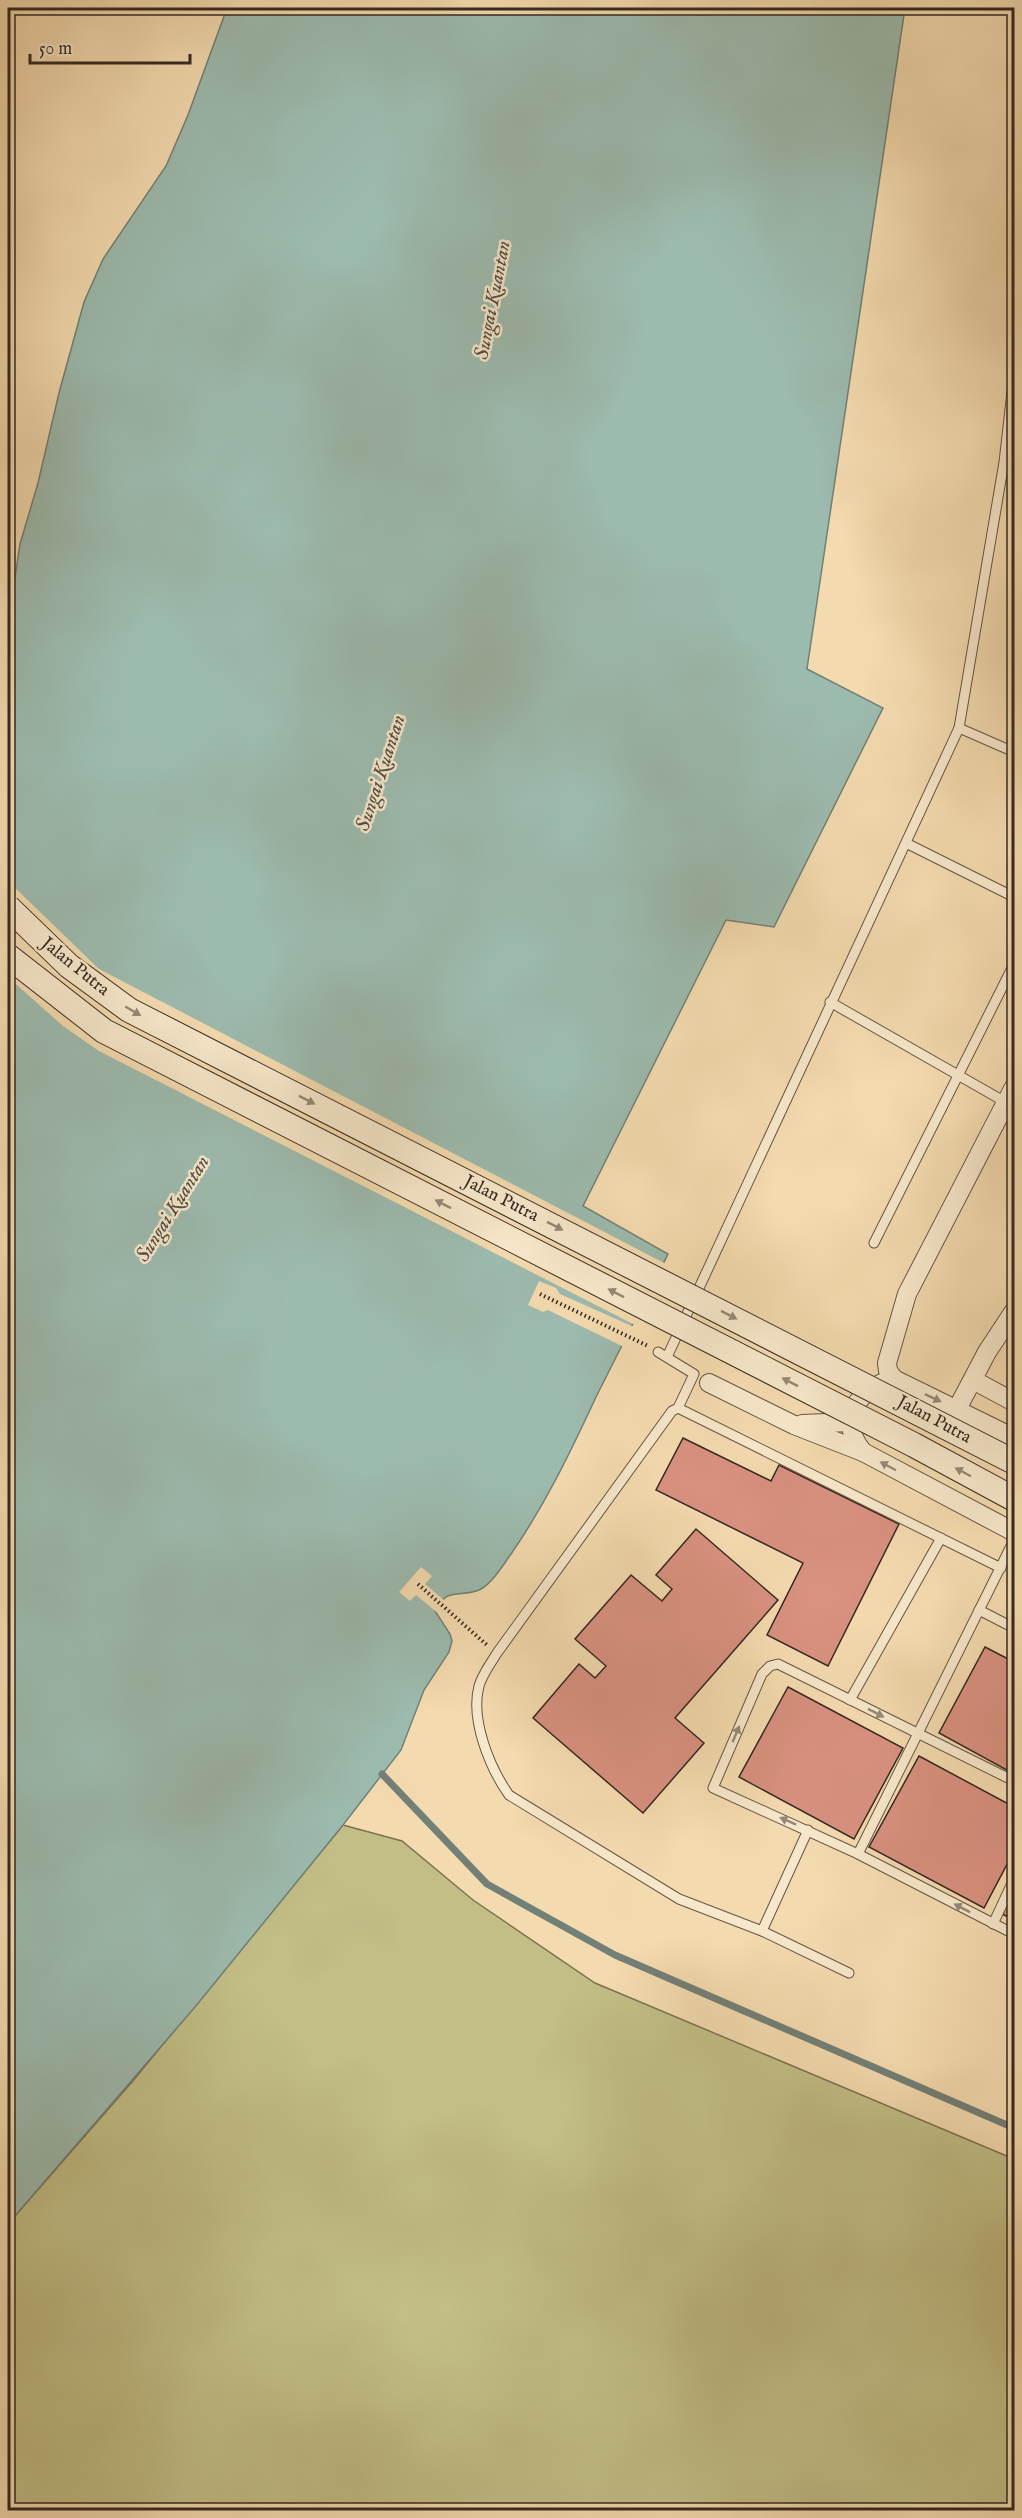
<svg xmlns="http://www.w3.org/2000/svg" width="1022" height="2518" viewBox="0 0 1022 2518" font-family="'IM FELL English',serif">
	<rect width="100%" height="100%" fill="#f4dbaf"/>
	<filter id="stains"><feTurbulence type="fractalNoise" baseFrequency=".00333" numOctaves="4"/><feColorMatrix values="0 0 0 0 .2 0 0 0 0 .09 0 0 0 0 .02 0 0 0 .5 -.17"/></filter>
	<radialGradient id="worn" r=".72"><stop offset=".6" stop-color="#630" stop-opacity="0"/><stop offset="1" stop-color="#630" stop-opacity=".3"/></radialGradient>
	<polygon fill="#c2be86" stroke="#7b7354" stroke-width="1.5" points="343,1825 402,1841 473,1900 595,1983 1014,2159 1014,2510 8,2510 8,2224 132,2082"/>
	<path fill="#9cbbaf" stroke="#728077" stroke-width="1.5" d="M227,8H905L807,669L883,708L774,927L726,920L583,1206L668,1254C644,1301 620,1349 596,1397C571,1451 545,1505 511,1554C503,1565 493,1582 481,1589C462,1599 447,1585 435,1611L450,1634L452,1641L449,1652L424,1690L401,1750L343,1825L195,2007L8,2224V624L20,544L38,483L59,393L84,302L103,259L166,166L188,115Z"/>
	<g fill="#f4dbaf">
		<polygon points="8,881 99,969 666,1264 635,1325 99,1051 63,1026 8,977"/>
		<polygon points="539,1281 556,1288 560,1294 634,1327 624,1347 548,1310 543,1312 528,1305"/>
		<polygon points="421,1567 432,1576 425,1584 445,1601 439,1611 440,1615 416,1595 410,1601 399,1592"/>
	</g>
	<g fill="none" stroke-linecap="round" stroke-linejoin="round">
		<polyline stroke="#728077" stroke-width="7" points="382,1774 487,1884 615,1955 1014,2128"/>
	</g>
	<g fill="#d99180" stroke="#342823" stroke-width="1.5">
		<polygon points="683,1438 771,1481 779,1465 899,1524 828,1666 767,1635 803,1563 656,1490"/>
		<polygon points="696,1529 778,1600 675,1718 704,1743 643,1813 533,1718 579,1664 595,1678 606,1666 575,1639 631,1575 662,1601 672,1589 656,1575"/>
		<polygon points="985,1647 1014,1662 1014,1774 939,1733"/>
		<polygon points="788,1687 903,1748 854,1839 739,1777"/>
		<polygon points="919,1756 1014,1807 1014,1851 984,1908 869,1847"/>
		<polygon points="1014,1891 1014,1920 1002,1914"/>
	</g>
	<g fill="none" stroke-linecap="round" stroke-linejoin="round">
		<defs>
			<g id="service">
				<polyline points="959,728 1014,752"/>
				<polyline points="906,843 1014,897"/>
				<polyline points="830,1002 1007,1103"/>
				<polyline points="874,1243 1014,964"/>
				<polyline points="658,1352 694,1374 678,1408"/>
				<polyline points="667,1357 959,728 1004,462 1014,374"/>
				<polyline points="979,1610 1014,1628"/>
				<polyline points="850,1700 941,1538"/>
				<polyline points="1014,1781 778,1664 770,1666 762,1674 713,1788 858,1854 1014,1934"/>
				<polyline points="858,1854 1014,1540"/>
				<polyline points="993,1924 1014,1879"/>
				<polyline points="762,1931 808,1830"/>
				<path d="M849,1973L762,1931L679,1899L509,1795C490,1768 470,1720 479,1686C482,1675 491,1663 497,1653L672,1411L678,1408L1001,1568"/>
			</g>
			<g id="minor">
				<polyline points="894,1379 888,1371 887,1363 907,1294 1014,1087"/>
				<polyline points="973,1380 1014,1402"/>
				<polyline points="709,1383 794,1425 863,1452"/>
				<polyline points="957,1409 987,1352 1014,1311"/>
				<polyline points="802,1424 851,1422"/>
				<path d="M1014,1438L894,1379C858,1388 836,1420 863,1452L1014,1532"/>
			</g>
		</defs>
		<use href="#service" stroke="#645546" stroke-width="11"/>
		<use href="#minor" stroke="#645546" stroke-width="20"/>
		<g stroke="#342823" stroke-width="4" stroke-dasharray="1.5 3" stroke-linecap="butt">
			<polyline points="540,1294 648,1346"/>
			<polyline points="418,1584 487,1645"/>
		</g>
		<use href="#service" stroke="#f8e8cb" stroke-width="9"/>
		<use href="#minor" stroke="#f8e8cb" stroke-width="18"/>
		<defs>
			<g id="secondary-bridge">
				<polyline points="8,907 69,966 129,1010 1014,1462"/>
				<polyline points="8,956 104,1031 914,1445 1014,1499"/>
			</g>
		</defs>
		<use href="#secondary-bridge" stroke="#342823" stroke-width="26" stroke-linecap="butt"/>
		<use href="#secondary-bridge" stroke="#f8e8cb" stroke-width="24"/>
	</g>
	<defs><path id="oneway-solid" d="M-6-.8H1V-3.2L6.5 0L1 3.2V.8H-6Z" transform="scale(1.5)"/></defs>
	<g fill="#968877">
		<use href="#oneway-solid" transform="translate(133 1011) rotate(30)"/>
		<use href="#oneway-solid" transform="translate(307 1100) rotate(27)"/>
		<use href="#oneway-solid" transform="translate(443 1204) rotate(-153)"/>
		<use href="#oneway-solid" transform="translate(555 1226) rotate(27)"/>
		<use href="#oneway-solid" transform="translate(616 1293) rotate(-153)"/>
		<use href="#oneway-solid" transform="translate(729 1315) rotate(27)"/>
		<use href="#oneway-solid" transform="translate(790 1382) rotate(-153)"/>
		<use href="#oneway-solid" transform="translate(933 1398) rotate(25)"/>
		<use href="#oneway-solid" transform="translate(888 1466) rotate(-152)"/>
		<use href="#oneway-solid" transform="translate(963 1472) rotate(-152)"/>
		<use href="#oneway-solid" transform="translate(876 1713) rotate(27)"/>
		<use href="#oneway-solid" transform="translate(736 1734) rotate(-67)"/>
		<use href="#oneway-solid" transform="translate(788 1821) rotate(-156)"/>
		<use href="#oneway-solid" transform="translate(962 1908) rotate(-153)"/>
	</g>
	<g text-anchor="middle" dominant-baseline="central" stroke-width="5" stroke-linejoin="round" paint-order="stroke">
		<g font-size="18" fill="#342823" stroke="#f8e8cb">
			<text transform="translate(75 967) rotate(39)">Jalan Putra</text>
			<text transform="translate(501 1199) rotate(27)">Jalan Putra</text>
			<text transform="translate(934 1420) rotate(28)">Jalan Putra</text>
		</g>
		<g font-size="20" font-style="italic" fill="#4e4d46" stroke="#f8e8cb">
			<text transform="translate(493 300) rotate(-79)">Sungai Kuantan</text>
			<text transform="translate(381 773) rotate(-72)">Sungai Kuantan</text>
			<text transform="translate(173 1209) rotate(-58)">Sungai Kuantan</text>
		</g>
	</g>
	<rect width="1022" height="2518" fill="none" stroke="#f4dbaf" stroke-width="30"/>
	<rect x="9" y="9" width="1004" height="2500" fill="none" stroke="#342823" stroke-width="3"/>
	<rect x="15" y="15" width="992" height="2488" fill="none" stroke="#342823" stroke-width="1.5"/>
	<path d="M30 54v9h160v-9" fill="none" stroke="#342823" stroke-width="3"/>
	<text x="39" y="54" font-size="18" fill="#342823" stroke="#f8e8cb" stroke-width="4.5" paint-order="stroke">50 m</text>
	<rect width="100%" height="100%" filter="url(#stains)"/>
	<rect width="100%" height="100%" fill="url(#worn)"/>
</svg>
